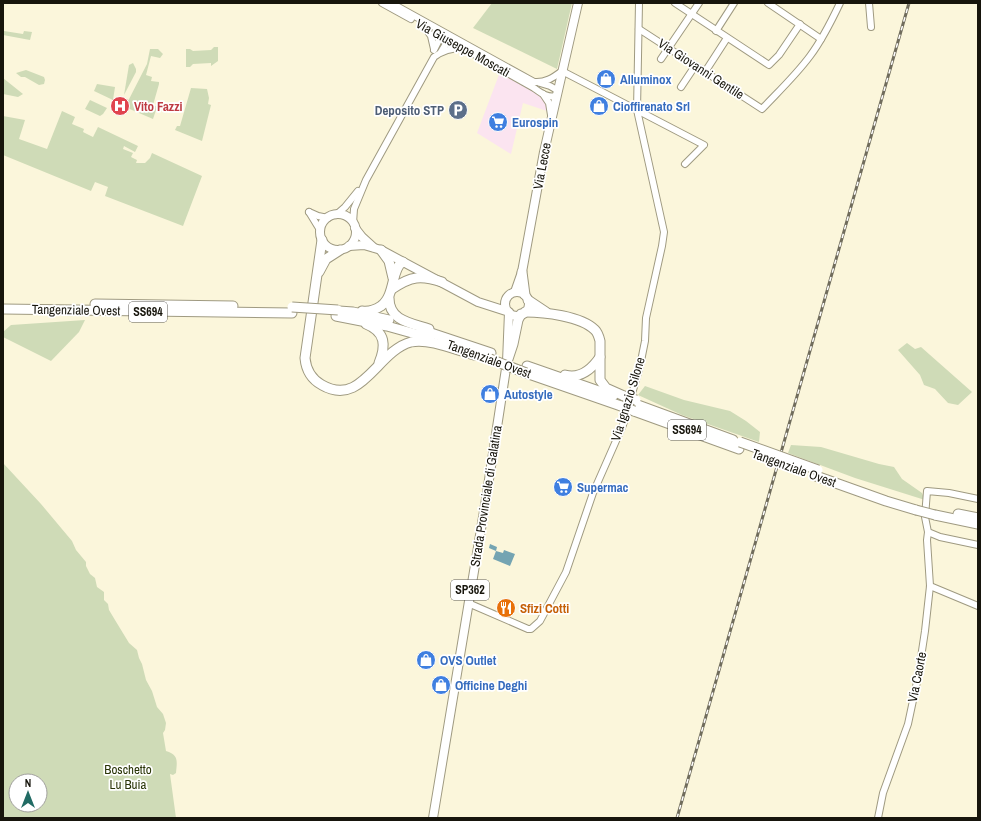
<svg xmlns="http://www.w3.org/2000/svg" width="981" height="821" viewBox="0 0 981 821" font-family="'Archivo Narrow',sans-serif">
	<rect width="100%" height="100%" fill="#fbf6db"/>
	<polygon fill="#fbe4f0" points="500,72 537,94 543,98 547,107 547,111 523,103 511,154 477,133"/>
	<g fill="#cfdbb7" fill-rule="evenodd">
		<polygon points="492,3 572,3 557,69 473,28"/>
		<polygon points="3,28 4,28 4,31 23,34 24,31 32,32 30,40 3,35"/>
		<polygon points="214,47 218,47 218,61 211,66 211,63 193,64 190,67 186,67 186,49 190,49 193,51 211,50"/>
		<polygon points="150,49 158,49 163,54 160,58 151,56 146,75 152,77 151,81 159,82 159,84 153,105 157,107 153,119 125,107 147,64"/>
		<polygon points="133,63 136,69 136,72 124,95 129,65"/>
		<polygon points="26,70 44,77 45,80 44,84 39,85 25,77 21,77 16,73"/>
		<polygon points="3,78 23,94 18,97 3,94"/>
		<polygon points="97,84 115,87 113,100 94,91"/>
		<polygon points="191,88 207,89 209,98 208,104 211,105 202,141 175,130 177,126 180,126"/>
		<polygon points="90,100 107,108 103,114 100,116 85,109"/>
		<polygon points="62,111 75,117 72,124 84,129 83,132 93,137 98,127 138,146 135,152 124,146 123,149 133,153 131,157 137,160 136,163 145,163 150,158 152,153 202,176 183,226 105,196 108,187 95,182 91,191 3,155 3,116 25,120 19,139 47,149"/>
		<polygon points="85,320 79,332 51,361 3,337 3,332 11,325"/>
		<polygon points="907,343 915,349 921,347 972,392 958,405 948,403 935,389 924,385 920,375 898,350"/>
		<polygon points="645,386 684,400 730,411 746,421 760,432 759,442 682,415 638,395"/>
		<polygon points="791,445 821,447 879,464 894,467 902,479 922,493 925,500 855,478 788,453"/>
		<path d="M3,463L41,504L72,541L76,550L86,562V566L90,574L95,578L97,587L104,592V600L108,604L109,610L115,620L129,643L137,650L139,658L142,664L146,680L152,691L157,707L163,714L166,723L165,730L163,733L166,751C179,755 177,761 176,773L173,775L170,774L176,818H3ZM16,781H40V805H16Z"/>
	</g>
	<polygon fill="#74a4b2" points="490,544 497,547 496,551 503,553 504,550 515,554 510,566 493,559 496,551 489,548"/>
	<g fill="none" stroke-linecap="round" stroke-linejoin="round">
		<defs>
			<g id="minor">
				<polyline points="382,3 411,19"/>
				<path d="M391,3L534,82C545,83 553,78 562,71L704,145L685,164"/>
				<polyline points="675,3 769,65 779,55 800,24"/>
				<polyline points="768,3 821,39"/>
				<polyline points="869,3 871,27"/>
				<polyline points="424,26 431,36 434,49"/>
				<path d="M639,29L762,109C778,92 796,75 810,56C822,40 831,22 840,3"/>
				<polyline points="716,31 734,3"/>
				<path d="M461,47L534,88C541,93 547,98 556,96"/>
				<polyline points="434,50 440,38 446,34 447,42 441,52"/>
				<polyline points="661,59 699,3"/>
				<polyline points="705,72 727,38"/>
				<polyline points="540,83 550,86 557,90"/>
				<polyline points="681,87 695,66"/>
				<polyline points="543,94 549,103 551,115"/>
				<polyline points="309,212 320,230"/>
				<polyline points="309,212 318,216 328,218"/>
				<polyline points="336,215 345,207 358,191"/>
				<path d="M353,223L354,209L366,180L434,57C443,50 452,48 463,48"/>
				<polyline points="978,499 949,493 927,491 925,517 928,532 940,537 978,545"/>
				<polyline points="930,586 978,606"/>
				<polyline points="468,603 528,629 531,629 540,621 566,572 593,493 623,425 640,366 645,341 646,318 662,246 664,232 637,110 639,3"/>
				<polyline points="878,818 883,793 908,724 918,677 925,631 930,586 927,540 928,532"/>
			</g>
			<g id="major">
				<circle cx="338" cy="232" r="18"/>
				<polyline points="355,228 362,237 373,247"/>
				<polyline points="349,246 364,245 381,250 478,302 509,312 507,362 486,499 433,818"/>
				<polyline points="515,292 522,272 544,152 578,3"/>
				<circle cx="517" cy="304" r="12"/>
			</g>
			<g id="highway">
				<path d="M322,240L305,358C306,369 311,379 322,385C362,408 377,351 411,342C429,338 456,350 474,355L477,354"/>
				<polyline points="381,250 389,261 393,278"/>
				<polyline points="319,272 326,259 340,250"/>
				<polyline points="522,272 525,295"/>
				<path d="M392,289C411,276 421,275 442,282"/>
				<path d="M389,298C389,321 411,323 429,329"/>
				<polyline points="528,300 546,312"/>
				<polyline points="95,304 233,306"/>
				<polyline points="3,309 292,313"/>
				<polyline points="339,311 353,312 389,320"/>
				<path d="M362,311C369,312 375,310 381,306C396,295 391,267 403,262"/>
				<path d="M525,312C544,312 581,316 595,330C598,333 599,337 600,341V380L606,388L624,396"/>
				<polyline points="336,316 387,326 430,338"/>
				<path d="M366,324C386,332 386,346 379,363"/>
				<polyline points="422,330 491,353"/>
				<polyline points="507,362 513,344 518,320 521,314"/>
				<polyline points="527,366 613,396"/>
				<polyline points="526,373 621,406"/>
				<path d="M565,375C580,379 592,369 600,357"/>
				<polyline points="635,404 733,440"/>
				<polyline points="634,411 739,449"/>
				<polyline points="816,476 886,501 916,510"/>
				<polyline points="958,514 978,518"/>
				<polyline points="935,515 978,524"/>
			</g>
		</defs>
		<use href="#minor" stroke="#9f9a81" stroke-width="8"/>
		<use href="#major" stroke="#9f9a81" stroke-width="10"/>
		<use href="#highway" stroke="#9f9a81" stroke-width="11"/>
		<use href="#minor" stroke="#fff" stroke-width="6"/>
		<use href="#major" stroke="#fff" stroke-width="8"/>
		<use href="#highway" stroke="#fff" stroke-width="9"/>
		<defs>
			<polyline id="rail" points="677,818 909,3"/>
		</defs>
		<use href="#rail" stroke="#706c5c" stroke-width="3"/>
		<use href="#rail" stroke="#fff" stroke-width="1.5" stroke-dasharray="4.5" stroke-linecap="butt"/>
		<defs>
			<g id="highway-bridge">
				<polyline points="292,307 338,310"/>
				<polyline points="490,359 526,373"/>
				<polyline points="624,396 636,400"/>
				<polyline points="621,406 634,411"/>
				<polyline points="740,442 818,470"/>
				<polyline points="916,510 935,515"/>
			</g>
		</defs>
		<use href="#highway-bridge" stroke="#9f9a81" stroke-width="11" stroke-linecap="butt"/>
		<use href="#highway-bridge" stroke="#fff" stroke-width="9"/>
	</g>
	<defs>
		<symbol id="shop-disc" viewBox="-11 -11 22 22"><circle r="9.5" fill="#3f7fe0" stroke="#fff"/><path d="M-5-2.5h2.3a2.7 3.5 0 0 1 5.4 0H5L5.5 6h-11ZM-1.5-2.5h3a1.5 2.3 0 0 0-3 0Z" fill="#fff"/></symbol>
		<symbol id="hospital-disc" viewBox="-11 -11 22 22"><circle r="9.5" fill="#e0444e" stroke="#fff"/><path d="M-5-5h3v3.5h4V-5h3V5h-3V1.5h-4V5h-3Z" fill="#fff"/></symbol>
		<symbol id="parking-disc" viewBox="-11 -11 22 22"><circle r="9.5" fill="#5c6f8a" stroke="#fff"/><path d="M-3.5-5.5H1a3.5 3.5 0 0 1 0 7H-1V5.5H-3.5ZM-1-3.4V-.6H.8a1.4 1.4 0 0 0 0-2.8Z" fill="#fff"/></symbol>
		<symbol id="supermarket-disc" viewBox="-11 -11 22 22"><circle r="9.5" fill="#3f7fe0" stroke="#fff"/><path d="M-6-5.5h2.5l.6 2H6L4.5 2H-2.5L-4.4-4H-6ZM-1.5 3.2a1.3 1.3 0 1 0 .1 0ZM3 3.2a1.3 1.3 0 1 0 .1 0Z" fill="#fff"/></symbol>
		<symbol id="restaurant-disc" viewBox="-11 -11 22 22"><circle r="9.5" fill="#e8710a" stroke="#fff"/><path d="M-5-6h1v4h1v-4h1v4h1v-4h1v5L-1.5 .5V6h-2V.5L-5-1ZM5-6V6H3V1.5H1.5Q1.5-4 5-6Z" fill="#fff"/></symbol>
	</defs>
	<g fill-rule="evenodd">
		<use href="#shop-disc" x="595" y="68" width="22" height="22"/>
		<use href="#hospital-disc" x="109" y="95" width="22" height="22"/>
		<use href="#shop-disc" x="588" y="95" width="22" height="22"/>
		<use href="#parking-disc" x="447" y="99" width="22" height="22"/>
		<use href="#supermarket-disc" x="487" y="111" width="22" height="22"/>
		<use href="#shop-disc" x="479" y="383" width="22" height="22"/>
		<use href="#supermarket-disc" x="552" y="476" width="22" height="22"/>
		<use href="#restaurant-disc" x="495" y="597" width="22" height="22"/>
		<use href="#shop-disc" x="415" y="649" width="22" height="22"/>
		<use href="#shop-disc" x="430" y="674" width="22" height="22"/>
	</g>
	<g text-anchor="middle" dominant-baseline="central" stroke-width="3.5" stroke-linejoin="round" paint-order="stroke">
		<g fill="#fff" stroke="#5d5b55" stroke-width="1">
			<rect x="129" y="302" width="38" height="20" rx="3"/>
			<rect x="668" y="420" width="38" height="20" rx="3"/>
			<rect x="451" y="580" width="38" height="20" rx="3"/>
		</g>
		<g font-size="12" font-weight="bold" fill="#17150c">
			<text x="148" y="312">SS694</text>
			<text x="687" y="430">SS694</text>
			<text x="470" y="590">SP362</text>
		</g>
		<g font-size="13" fill="#17150c" stroke="#fff">
			<text transform="translate(463 48) rotate(29)">Via Giuseppe Moscati</text>
			<text transform="translate(701 69) rotate(33)">Via Giovanni Gentile</text>
			<text transform="translate(542 166) rotate(-79)">Via Lecce</text>
			<text transform="translate(76 310) rotate(1)">Tangenziale Ovest</text>
			<text transform="translate(489 359) rotate(20)">Tangenziale Ovest</text>
			<text transform="translate(628 399) rotate(-73)">Via Ignazio Silone</text>
			<text transform="translate(794 468) rotate(20)">Tangenziale Ovest</text>
			<text transform="translate(486 496) rotate(-81)">Strada Provinciale di Galatina</text>
			<text transform="translate(917 677) rotate(-79)">Via Caorte</text>
		</g>
		<g font-size="13" font-weight="bold" fill="#366cbe" stroke="#fff" text-anchor="start">
			<text x="620" y="79">Alluminox</text>
			<text x="613" y="106">Cioffirenato Srl</text>
			<text x="512" y="122">Eurospin</text>
			<text x="504" y="394">Autostyle</text>
			<text x="577" y="487">Supermac</text>
			<text x="440" y="660">OVS Outlet</text>
			<text x="455" y="685">Officine Deghi</text>
		</g>
		<g font-size="13" font-weight="bold" fill="#be3a42" stroke="#fff" text-anchor="start">
			<text x="134" y="106">Vito Fazzi</text>
		</g>
		<g font-size="13" font-weight="bold" fill="#4e5e75" stroke="#fff" text-anchor="end">
			<text x="444" y="110">Deposito STP</text>
		</g>
		<g font-size="13" font-weight="bold" fill="#c56008" stroke="#fff" text-anchor="start">
			<text x="520" y="608">Sfizi Cotti</text>
		</g>
		<g font-size="13" fill="#2a3507" stroke="#fff">
			<text x="128" y="769">Boschetto<tspan x="128" dy="15">Lu Buia</tspan></text>
		</g>
	</g>
	<rect width="981" height="821" fill="none" stroke="#17150c" stroke-width="8"/>
	<g transform="translate(28 793)"><circle r="19" fill="#ffffff" stroke="#a2a19e"/>
	<path d="M0-3L7 15L0 10L-7 15Z" fill="#216b64"/>
	<text y="-6" font-size="11" font-weight="bold" text-anchor="middle" fill="#17150c">N</text>
	</g>
</svg>
